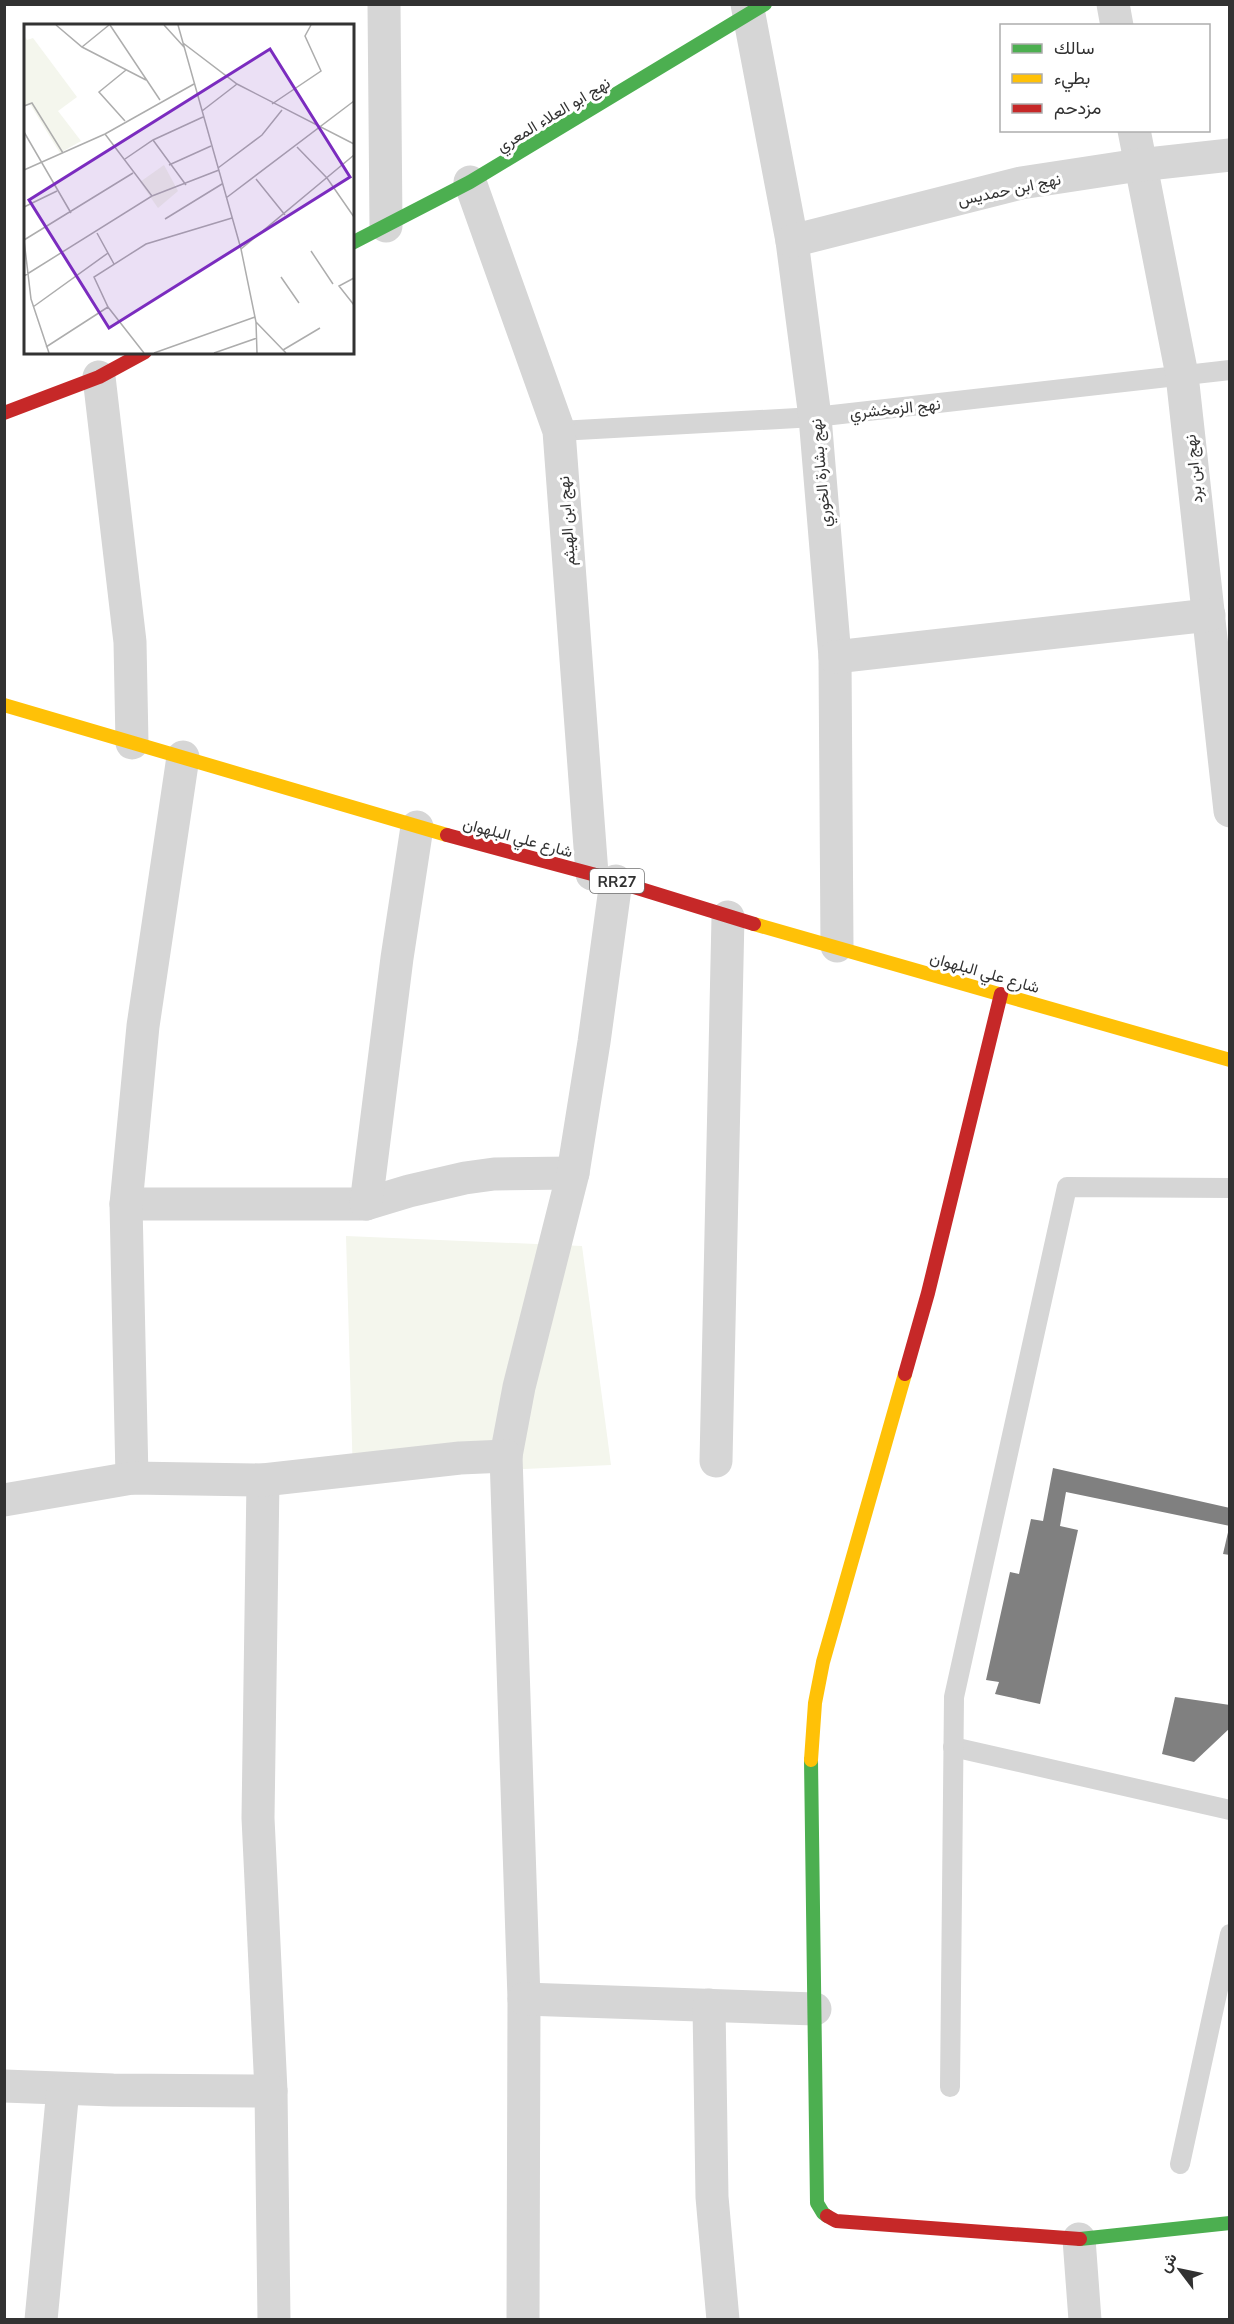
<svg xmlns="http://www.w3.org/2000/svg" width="1234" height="2324" viewBox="0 0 1234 2324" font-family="Mulish,Vazirmatn,sans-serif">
	<rect width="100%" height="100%" fill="#fff"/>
	<polygon fill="#f4f6ed" points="346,1236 582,1246 611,1465 353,1477"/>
	<g fill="#808080">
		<polygon points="1053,1468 1230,1508 1230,1526 1066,1492 1060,1526 1078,1530 1040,1704 995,1694 999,1682 986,1680 1010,1572 1019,1574 1031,1519 1043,1521"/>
		<polygon points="1229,1528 1230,1528 1230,1555 1223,1554"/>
		<polygon points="1175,1697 1230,1705 1230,1728 1194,1762 1162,1754"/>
	</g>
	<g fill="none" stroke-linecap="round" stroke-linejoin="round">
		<g stroke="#d6d6d6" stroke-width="20">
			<polyline points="559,431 815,417 1230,370"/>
			<polyline points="953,1747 1230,1810"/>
			<polyline points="950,2087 954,1697 1067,1187 1230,1188"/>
			<polyline points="1180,2164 1230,1934"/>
		</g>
		<g stroke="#d6d6d6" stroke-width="33">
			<polyline points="384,4 386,226"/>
			<polyline points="747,4 792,241 815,417 835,657 837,946"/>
			<polyline points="1113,4 1117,26"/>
			<polyline points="1134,130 1182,375 1230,811"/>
			<polyline points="470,182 559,431 592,874"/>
			<polyline points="792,241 1021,183 1139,165 1230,155"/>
			<polyline points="99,377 130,642 132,743"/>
			<polyline points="835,657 1209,615"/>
			<polyline points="126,1204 366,1204 409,1191 465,1178 494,1174 573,1173"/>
			<polyline points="366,1204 397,958 417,827"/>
			<polyline points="506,1456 519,1387 573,1173 594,1042 616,881"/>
			<polyline points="716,1461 728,917"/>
			<polyline points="132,1478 126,1204 143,1026 183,757"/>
			<polyline points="263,1480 258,1818 271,2091 274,2320"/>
			<polyline points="4,1500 132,1478 263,1480 460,1458 506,1456 524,1999 523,2320"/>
			<polyline points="524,1999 815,2009"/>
			<polyline points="709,2005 712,2197 723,2320"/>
			<polyline points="4,2086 113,2090 271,2091"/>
			<polyline points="1079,2239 1085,2320"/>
			<polyline points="41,2320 63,2089"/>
		</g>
		<g stroke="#4caf50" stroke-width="14">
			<polyline points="352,243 470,182 765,4"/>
			<polyline points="811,1760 817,2203 823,2213 827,2216"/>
			<polyline points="1080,2239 1230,2223"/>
		</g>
		<g stroke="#ffc107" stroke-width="14">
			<polyline points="4,705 447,835"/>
			<polyline points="754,924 1230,1060"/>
			<polyline points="811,1760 815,1703 823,1662 905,1374"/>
		</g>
		<g stroke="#c62828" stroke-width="14">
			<polyline points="4,413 99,377 145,352"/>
			<polyline points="447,835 592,874 754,924"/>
			<polyline points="905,1374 928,1293 1001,994"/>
			<polyline points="827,2216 836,2221 1080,2239"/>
		</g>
	</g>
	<g text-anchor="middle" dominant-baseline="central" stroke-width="6" stroke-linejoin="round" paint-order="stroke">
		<rect fill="#fff" stroke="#707070" stroke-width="1.5" x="590" y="869" width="54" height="24" rx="4.5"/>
		<g font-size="15" font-weight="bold" fill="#323232">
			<text x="617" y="881">RR27</text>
		</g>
		<g font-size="16" fill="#323232" stroke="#fff">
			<text transform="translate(553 114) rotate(-31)">نهج ابو العلاء المعري</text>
			<text transform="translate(1009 189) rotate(-12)">نهج ابن حمديس</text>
			<text transform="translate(895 408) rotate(-6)">نهج الزمخشري</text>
			<text transform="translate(1193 469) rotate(-96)">نهج ابن برد</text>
			<text transform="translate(820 473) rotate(-95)">نهج بشارة الخوري</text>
			<text transform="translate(566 521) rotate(-94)">نهج ابن الهيثم</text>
			<text transform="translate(518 837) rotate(15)">شارع علي البلهوان</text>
			<text transform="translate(985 972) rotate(16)">شارع علي البلهوان</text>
		</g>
	</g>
	<g transform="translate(24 24)">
		<rect width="330" height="330" fill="#fff"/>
		<path d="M0,11L3,16L9,14L53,73L34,87L57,117L36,129L6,80L0,83ZM140,141L154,167L134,184L116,158Z" fill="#f4f6ed"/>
		<path fill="none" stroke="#adadad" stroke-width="1.5" d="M32,1L58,23L122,56M86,1L136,76M140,1L160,23M154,1L217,225L232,298L233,329M159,19L213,60L330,120M58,23L85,1M248,80L297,47L281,12L287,1M0,82L8,79L39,129M178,87L213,60M101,97L75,68L102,46M0,108L47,189M129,116L162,161M273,123L303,154L330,193M101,135L129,116L179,93M145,141L187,122M194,144L238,111L258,86M0,146L81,110L170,60M232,155L261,191M128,172L195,146M202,174L330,77M0,183L33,167M141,195L198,160M73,209L90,240M0,216L109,149M0,216L7,275L25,329M217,225L330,131M287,227L309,260M0,252L128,172L81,110M257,253L275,279M330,254L315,262L330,281M9,283L84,229M232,298L262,329M22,323L84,283M259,326L296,304M120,329L84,283L70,253L122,220L208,194M130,329L231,293M190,329L233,314"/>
		<path fill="#7b2cbf" fill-opacity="0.15" stroke="#7b2cbf" stroke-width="3" d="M246,25L326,153L85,304L5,176Z"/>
		<rect width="330" height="330" fill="none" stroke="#323232" stroke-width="3"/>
	</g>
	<rect width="1234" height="2324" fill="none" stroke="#323232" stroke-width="12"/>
	<rect x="1000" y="24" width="210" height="108" fill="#ffffff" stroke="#adadad" stroke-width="1.5"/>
	<rect x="1012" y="44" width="30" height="9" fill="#4caf50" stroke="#adadad" stroke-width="1.5"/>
	<text x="1054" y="54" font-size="18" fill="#323232">سالك</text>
	<rect x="1012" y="74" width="30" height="9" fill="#ffc107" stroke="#adadad" stroke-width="1.5"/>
	<text x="1054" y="84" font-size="18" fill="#323232">بطيء</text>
	<rect x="1012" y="104" width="30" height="9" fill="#c62828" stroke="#adadad" stroke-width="1.5"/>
	<text x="1054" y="114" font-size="18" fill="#323232">مزدحم</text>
	<g transform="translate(1180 2270) rotate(302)" stroke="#ffffff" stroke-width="4.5" paint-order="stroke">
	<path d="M0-4.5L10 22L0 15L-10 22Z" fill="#323232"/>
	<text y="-9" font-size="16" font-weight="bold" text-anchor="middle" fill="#323232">ش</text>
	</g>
</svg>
